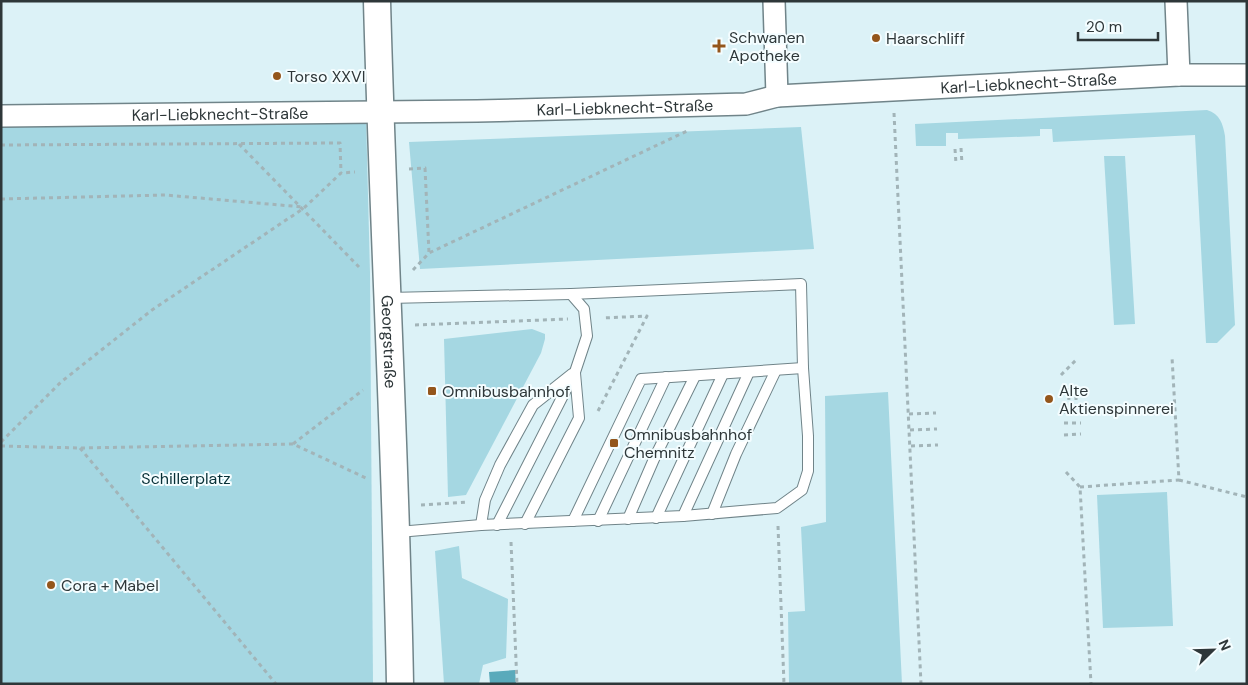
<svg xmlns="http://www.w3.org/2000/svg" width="1248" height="685" viewBox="0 0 1248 685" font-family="'DM Sans',sans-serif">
	<rect width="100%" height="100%" fill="#dcf2f7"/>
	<g fill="#a5d7e2">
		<path d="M1207,110C1220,114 1223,124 1225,136L1235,325L1217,343H1206L1195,135L1053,142L1052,129H1040V136L958,139V133H946V146H916L915,124Z"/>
		<polygon points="366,117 370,273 373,684 1,684 1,124"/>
		<polygon points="801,127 814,249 420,269 409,142"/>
		<polygon points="1104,156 1125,156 1135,324 1114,325"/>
		<polygon points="532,329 545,334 545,339 541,353 466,495 448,497 444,339"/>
		<polygon points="888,392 902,684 789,684 788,612 805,611 801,527 826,522 825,396"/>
		<polygon points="1167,492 1173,626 1103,628 1097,495"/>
		<polygon points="459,546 462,578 508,599 506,658 483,665 479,684 444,684 435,551"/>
	</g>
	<polygon fill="#5aaabb" points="515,670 516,684 490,684 489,672"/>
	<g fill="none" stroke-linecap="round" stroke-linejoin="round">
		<defs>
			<g id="service">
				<polyline points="388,298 571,294 801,284 803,368 808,436 808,471 802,490 777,508 683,516 481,525 398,532"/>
				<polyline points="712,514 736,454 776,370"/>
				<polyline points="683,516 749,372"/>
				<polyline points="656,518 723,374"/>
				<polyline points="628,519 654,459 695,376"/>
				<polyline points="573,521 641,379 803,368"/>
				<polyline points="598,521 666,377"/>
				<polyline points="525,524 579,418 575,373"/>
				<polyline points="481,525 485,500 500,465 533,405 572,374"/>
				<polyline points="497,525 575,372 587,336 584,309 571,294"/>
			</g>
			<g id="minor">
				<polyline points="774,1 777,96"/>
				<polyline points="1176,1 1179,75"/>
				<path id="s1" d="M1,116L477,111L746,104L777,96L1179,75H1247"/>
			</g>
			<g id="tertiary">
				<path id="s2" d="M377,1C383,229 396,456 400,684"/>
			</g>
		</defs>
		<use href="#service" stroke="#708489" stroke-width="12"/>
		<use href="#minor" stroke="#708489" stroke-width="24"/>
		<use href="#tertiary" stroke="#708489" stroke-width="29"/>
		<g stroke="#a2b4b8" stroke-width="3" stroke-dasharray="4 4" stroke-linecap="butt">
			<polyline points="894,113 921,684"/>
			<polyline points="239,144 359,267"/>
			<polyline points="1,145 340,143 341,173"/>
			<polyline points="961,148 962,164"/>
			<polyline points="955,149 956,164"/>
			<polyline points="409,169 425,168 429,253"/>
			<polyline points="1,199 165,195 303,207"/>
			<polyline points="413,270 429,253 687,131"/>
			<polyline points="415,325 568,319"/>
			<polyline points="1061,375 1076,360"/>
			<polyline points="1068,388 1069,401"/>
			<polyline points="1076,388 1076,401"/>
			<polyline points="598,411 647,316 602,318"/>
			<polyline points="1064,412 1080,412"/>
			<polyline points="909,414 936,413"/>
			<polyline points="1064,423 1081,423"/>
			<polyline points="910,430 937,429"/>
			<polyline points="1064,435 1081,434"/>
			<polyline points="1,442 61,382 152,310 304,208 341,173 355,172"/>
			<polyline points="293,444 363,390"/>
			<polyline points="1,446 80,448 293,444 368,479"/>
			<polyline points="911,446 938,445"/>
			<polyline points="80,448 276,684"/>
			<polyline points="1066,472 1080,487 1091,684"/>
			<polyline points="1179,480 1247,497"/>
			<polyline points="1080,487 1179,480 1172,357"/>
			<polyline points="421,505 467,502"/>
			<polyline points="778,526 784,684"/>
			<polyline points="511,542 517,684"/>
		</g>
		<use href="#service" stroke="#fff" stroke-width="10"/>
		<use href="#minor" stroke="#fff" stroke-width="21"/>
		<use href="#tertiary" stroke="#fff" stroke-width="26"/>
	</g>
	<g fill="#94561c" stroke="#f4fdff" stroke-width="2">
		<circle cx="876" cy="38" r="5"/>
		<path d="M716.5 38.5h5v5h5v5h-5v5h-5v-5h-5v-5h5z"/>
		<circle cx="277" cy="76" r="5"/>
		<rect x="427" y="386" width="10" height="10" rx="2.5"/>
		<circle cx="1049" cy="399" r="5"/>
		<rect x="609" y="438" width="10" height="10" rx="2.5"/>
		<circle cx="51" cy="585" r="5"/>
	</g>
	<g text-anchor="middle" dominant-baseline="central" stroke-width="4" stroke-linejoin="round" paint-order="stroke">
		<g font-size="16" fill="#2e3739" stroke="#f4fdff" text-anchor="start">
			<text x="729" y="37">Schwanen<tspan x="729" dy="18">Apotheke</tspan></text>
			<text x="886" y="38">Haarschliff</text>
			<text x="287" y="76">Torso XXVI</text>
			<text x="1059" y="390">Alte<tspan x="1059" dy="18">Aktienspinnerei</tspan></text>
			<text x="442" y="391">Omnibusbahnhof</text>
			<text x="624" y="434">Omnibusbahnhof<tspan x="624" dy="18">Chemnitz</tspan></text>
			<text x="61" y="585">Cora + Mabel</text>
		</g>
		<g font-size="16" fill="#2e3739" stroke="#f4fdff">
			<text stroke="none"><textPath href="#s1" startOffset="1029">Karl-Liebknecht-Straße</textPath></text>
			<text stroke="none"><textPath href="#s1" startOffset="624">Karl-Liebknecht-Straße</textPath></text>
			<text stroke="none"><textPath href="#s1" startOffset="219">Karl-Liebknecht-Straße</textPath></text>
			<text stroke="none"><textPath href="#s2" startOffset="341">Georgstraße</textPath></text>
		</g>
		<g font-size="16" fill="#062f36" stroke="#f4fdff">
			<text x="186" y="478">Schillerplatz</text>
		</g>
	</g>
	<rect width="1248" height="685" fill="none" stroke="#2e3739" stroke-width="5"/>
	<g transform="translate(1213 650) rotate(67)" stroke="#f4fdff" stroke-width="4" paint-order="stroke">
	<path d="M0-4L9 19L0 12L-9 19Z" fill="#2e3739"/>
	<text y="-8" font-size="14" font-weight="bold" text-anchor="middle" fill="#2e3739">N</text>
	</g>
	<path d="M1078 32v8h80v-8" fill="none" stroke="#2e3739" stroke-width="2.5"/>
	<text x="1086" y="32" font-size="15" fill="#2e3739" stroke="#f4fdff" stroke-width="4" paint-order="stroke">20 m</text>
</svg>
